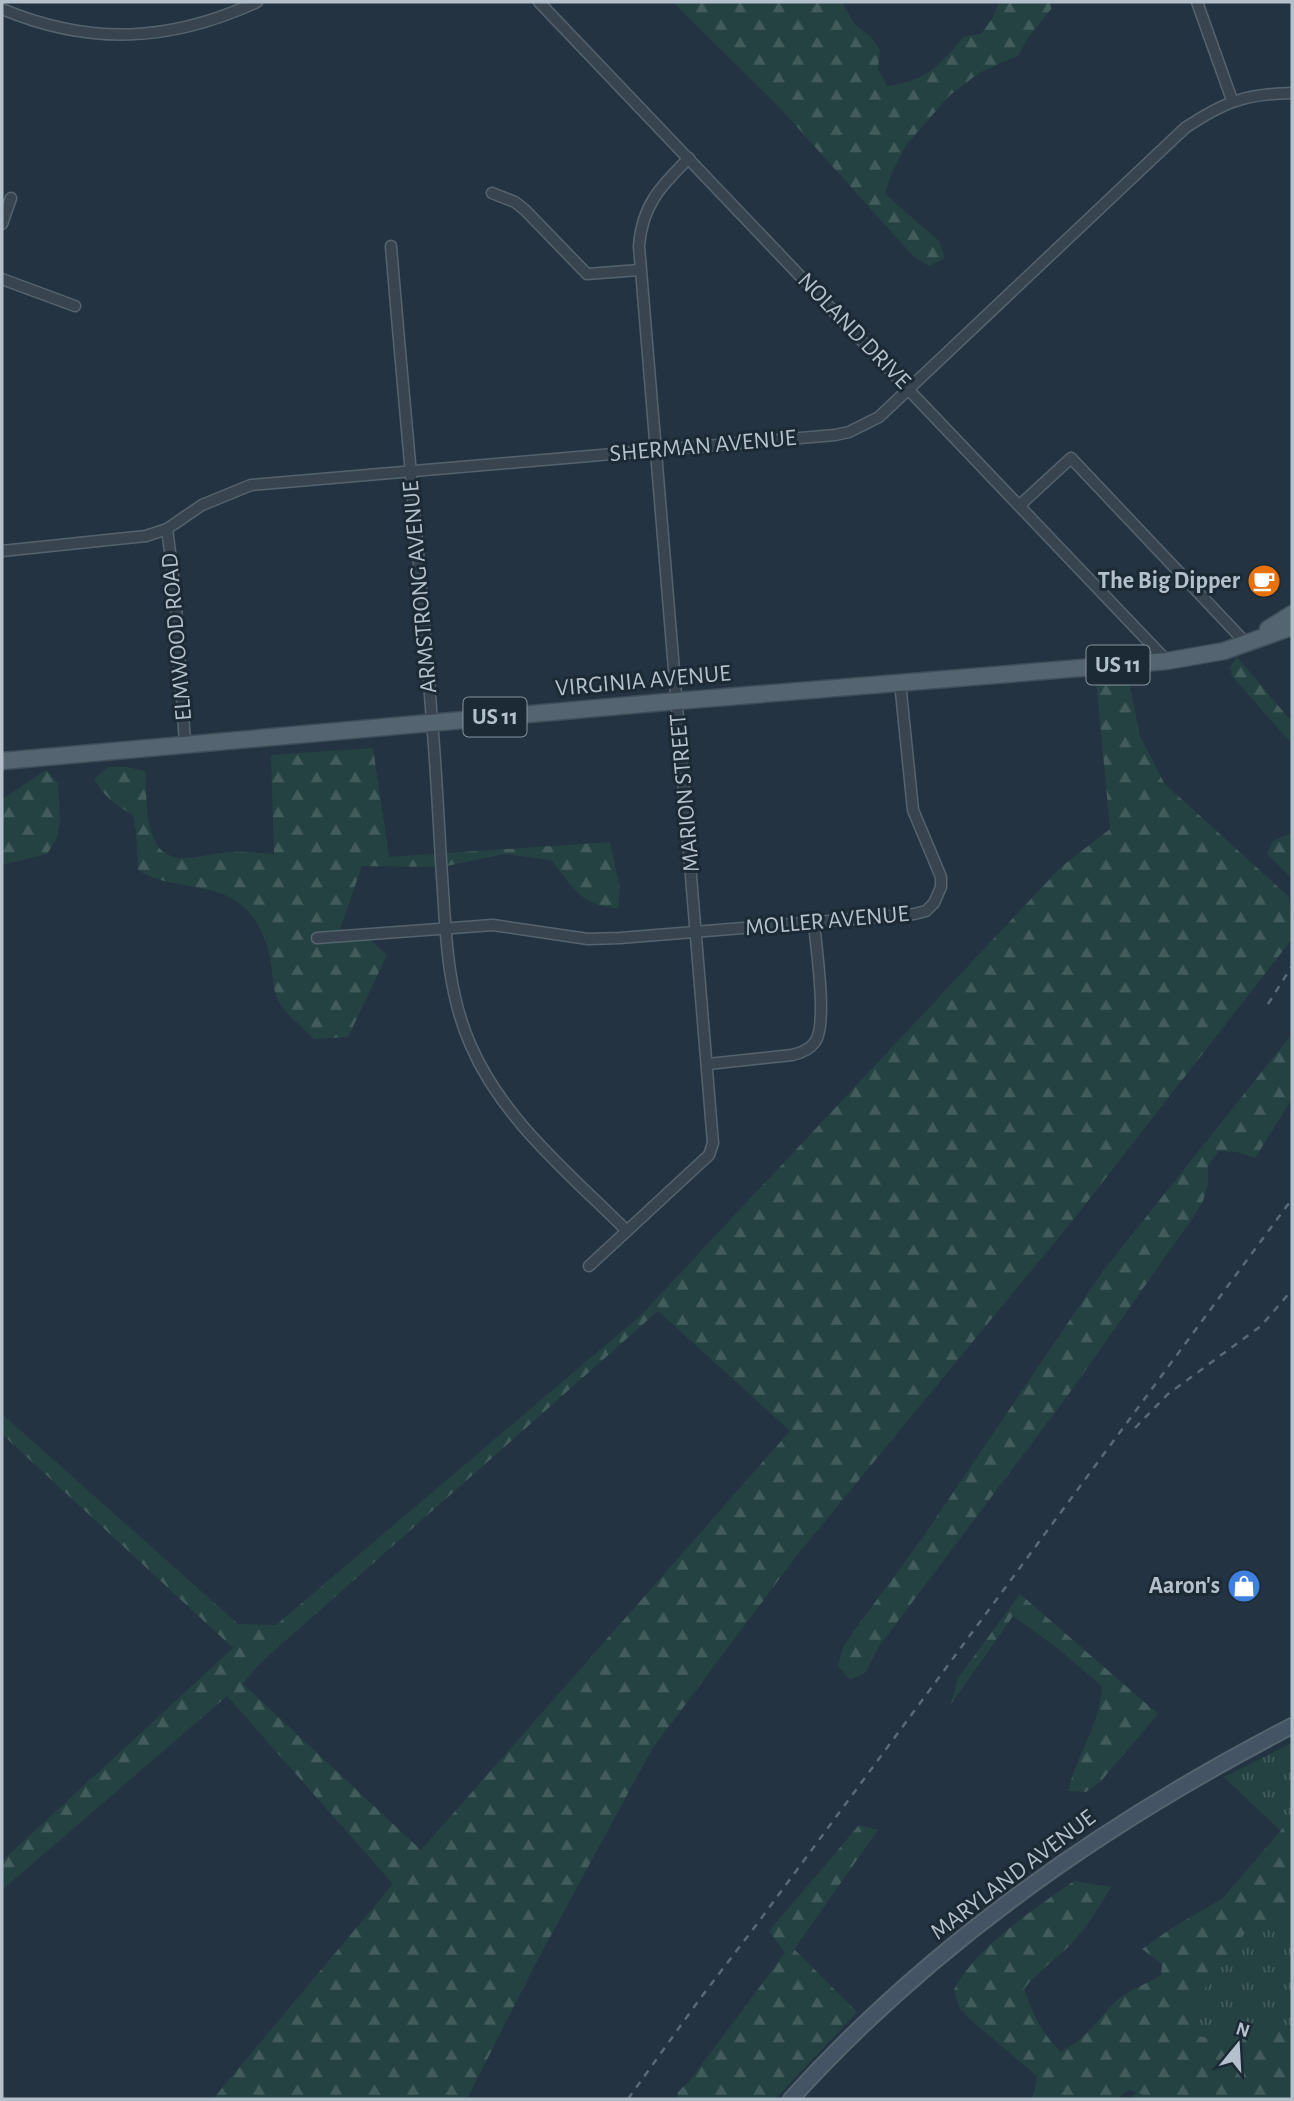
<svg xmlns="http://www.w3.org/2000/svg" width="1294" height="2101" viewBox="0 0 1294 2101" font-family="'Alegreya Sans',sans-serif">
	<defs>
		<pattern id="grass-tufts" width="24" height="20" patternUnits="userSpaceOnUse" patternTransform="scale(1.75)"><rect width="24" height="20" fill="#254242"/><path d="M3 7l-1-3M5 7V3M7 7l1-3M15 17l-1-3M17 17v-4M19 17l1-3" fill="none" stroke="#425c5c"/></pattern>
		<pattern id="forest-firs" width="22" height="20" patternUnits="userSpaceOnUse" patternTransform="scale(1.75)"><rect width="22" height="20" fill="#254242"/><path d="M5 1l3.5 6h-7zM16 11l3.5 6h-7z" fill="#425c5c"/></pattern>
	</defs>
	<rect width="100%" height="100%" fill="#233341"/>
	<polygon fill="url(#grass-tufts)" points="1292,1743 1292,2099 1132,2099 1286,1836 1224,1777"/>
	<g fill="url(#forest-firs)" fill-rule="evenodd">
		<path d="M673,2H842L855,25L870,36L880,50L878,69L887,86C928,80 938,67 963,37L981,34L992,19L999,2H1051V9L1027,39L1019,55L979,73L950,95L906,145L890,177L885,194L939,241L945,258L929,266L913,256L780,108Z"/>
		<polygon points="1237,657 1292,722 1292,744 1232,676 1230,667"/>
		<path d="M1127,672L1140,736L1164,783L1289,897L1292,939L1073,1220L798,1554L652,1749L536,1963L467,2099H213L393,1884L227,1696L2,1890V1861L233,1648L2,1434V1414L238,1624L276,1625L640,1316L1061,867L1110,829L1096,679ZM658,1311L790,1431L421,1850L243,1684L258,1665Z"/>
		<path d="M373,748L389,857L610,842L620,889L618,908C580,906 573,887 551,860L504,854L442,867L362,866L340,929L369,939L387,955L348,1037L314,1039C301,1026 282,1012 276,995C272,984 273,974 271,963C268,942 257,916 239,903C209,881 168,890 138,870L136,832L133,815C115,805 104,796 94,779L108,767H127L145,771C147,790 145,813 151,831C163,873 199,854 230,852C244,851 259,853 274,854L271,755Z"/>
		<polygon points="46,770 58,783 60,820 57,838 47,854 2,865 2,803 4,798"/>
		<polygon points="1292,833 1292,878 1267,854 1273,841"/>
		<polygon points="1292,1034 1292,1099 1255,1158 1237,1152 1219,1151 1208,1165 1208,1184 1203,1201 1194,1216 1068,1395 880,1645 865,1673 850,1680 838,1666 843,1648 853,1632 921,1540 1103,1271"/>
		<path d="M1020,1594L1158,1714L1101,1781L1086,1792L1068,1791C1077,1754 1100,1725 1102,1686L1057,1648L1013,1616L951,1704L958,1678Z"/>
		<path d="M1288,1822L1292,1823V1925C1278,1922 1260,1920 1247,1930L1198,1998L1189,2016L1190,2034L1207,2038L1243,2028L1292,2027V2099H1150L1147,2096L1129,2090L1116,2099H1030L1034,2094L1037,2076L971,2020L959,2007L954,1990C975,1948 1035,1908 1074,1881L1111,1887C1098,1909 1084,1932 1065,1950C1051,1963 1036,1973 1024,1989C1032,2012 1043,2036 1061,2052C1089,2036 1093,2025 1114,2003C1127,1990 1146,1985 1161,1975L1162,1964L1142,1949L1172,1928L1223,1898Z"/>
		<polygon points="859,1825 878,1830 794,1949 857,2012 775,2099 677,2099 678,2092 691,2079 785,1953 769,1931"/>
	</g>
	<g fill="none" stroke-linecap="round" stroke-linejoin="round">
		<defs>
			<g id="minor">
				<polyline points="539,2 1167,661"/>
				<polyline points="1197,2 1232,100"/>
				<path d="M2,9C91,46 170,42 257,2"/>
				<polyline points="492,193 515,202 525,210 587,274 639,270"/>
				<polyline points="2,224 11,198"/>
				<path d="M391,246C404,405 420,563 432,721C437,778 439,834 443,891C446,943 449,997 471,1046C503,1120 571,1175 627,1231"/>
				<polyline points="2,279 75,306"/>
				<polyline points="1020,505 1071,458 1246,643"/>
				<polyline points="167,529 175,590 185,744"/>
				<path d="M2,551L146,536L167,529L202,505L251,485L835,435L849,432L879,417L1185,128C1224,102 1245,94 1292,93"/>
				<polyline points="317,938 493,925 588,939 620,938 914,914 926,911 934,903 941,887 941,877 913,810 900,682"/>
				<path d="M708,1064L792,1055C801,1053 810,1049 815,1042C828,1024 816,948 814,923"/>
				<path d="M589,1266L709,1155L713,1143L639,246C642,205 661,186 689,158"/>
			</g>
			<path id="secondary" d="M791,2099C932,1943 1106,1822 1292,1726"/>
			<g id="primary">
				<polyline points="1268,629 1292,614"/>
				<polyline points="2,761 677,701 1167,661 1224,651 1292,627"/>
			</g>
		</defs>
		<use href="#minor" stroke="#55636e" stroke-width="13"/>
		<use href="#secondary" stroke="#55636e" stroke-width="18"/>
		<use href="#primary" stroke="#414e5a" stroke-width="19"/>
		<use href="#minor" stroke="#384551" stroke-width="10"/>
		<use href="#secondary" stroke="#455464" stroke-width="14"/>
		<use href="#primary" stroke="#556471" stroke-width="16"/>
		<g stroke="#596978" stroke-width="2.5" stroke-dasharray="7 7" stroke-linecap="butt">
			<polyline points="1268,1004 1292,966"/>
			<polyline points="1135,1428 1168,1394 1261,1326 1292,1290"/>
			<polyline points="628,2099 699,2000 757,1924 1292,1199"/>
		</g>
	</g>
	<defs>
		<symbol id="cafe-disc" viewBox="-11 -11 22 22"><circle r="9.5" fill="#e8710a" stroke="#1c2a36"/><path d="M-5.5-4.5H6V0H3Q3 3.5 0 3.5H-2.5Q-5.5 3.5-5.5 0ZM3-3.2v2h1.7v-2ZM-6 4.5H4V6H-6Z" fill="#fff"/></symbol>
		<symbol id="shop-disc" viewBox="-11 -11 22 22"><circle r="9.5" fill="#3f7fe0" stroke="#1c2a36"/><path d="M-5-2.5h2.3a2.7 3.5 0 0 1 5.4 0H5L5.5 6h-11ZM-1.5-2.5h3a1.5 2.3 0 0 0-3 0Z" fill="#fff"/></symbol>
	</defs>
	<g fill-rule="evenodd">
		<use href="#cafe-disc" x="1245" y="562" width="38" height="38"/>
		<use href="#shop-disc" x="1225" y="1567" width="38" height="38"/>
	</g>
	<g text-anchor="middle" dominant-baseline="central" stroke-width="6" stroke-linejoin="round" paint-order="stroke">
		<g fill="#1c2a36" stroke="#86939e" stroke-width="2">
			<rect x="1086.5" y="645.5" width="63" height="39" rx="5"/>
			<rect x="463.5" y="697.5" width="63" height="39" rx="5"/>
		</g>
		<g font-size="23" font-weight="bold" fill="#b4c0cb">
			<text x="1118" y="665">US 11</text>
			<text x="495" y="717">US 11</text>
		</g>
		<g font-size="24" fill="#b4c0cb" stroke="#1c2a36">
			<text transform="translate(854 331) rotate(46)">NOLAND DRIVE</text>
			<text transform="translate(703 446) rotate(-5)">SHERMAN AVENUE</text>
			<text transform="translate(420 587) rotate(-95)">ARMSTRONG AVENUE</text>
			<text transform="translate(177 637) rotate(-95)">ELMWOOD ROAD</text>
			<text transform="translate(643 681) rotate(-5)">VIRGINIA AVENUE</text>
			<text transform="translate(685 793) rotate(-95)">MARION STREET</text>
			<text transform="translate(827 921) rotate(-5)">MOLLER AVENUE</text>
			<text transform="translate(1013 1875) rotate(-37)">MARYLAND AVENUE</text>
		</g>
		<g font-size="24" font-weight="bold" fill="#b4c0cb" stroke="#1c2a36" text-anchor="end">
			<text x="1240" y="581">The Big Dipper</text>
			<text x="1220" y="1586">Aaron's</text>
		</g>
	</g>
	<rect width="1294" height="2101" fill="none" stroke="#b4c0cb" stroke-width="7"/>
	<g transform="translate(1238 2045) rotate(18)" stroke="#1c2a36" stroke-width="5" paint-order="stroke">
	<path d="M0-5L12 26L0 18L-12 26Z" fill="#b4c0cb"/>
	<text y="-10" font-size="19" font-weight="bold" text-anchor="middle" fill="#b4c0cb">N</text>
	</g>
</svg>
